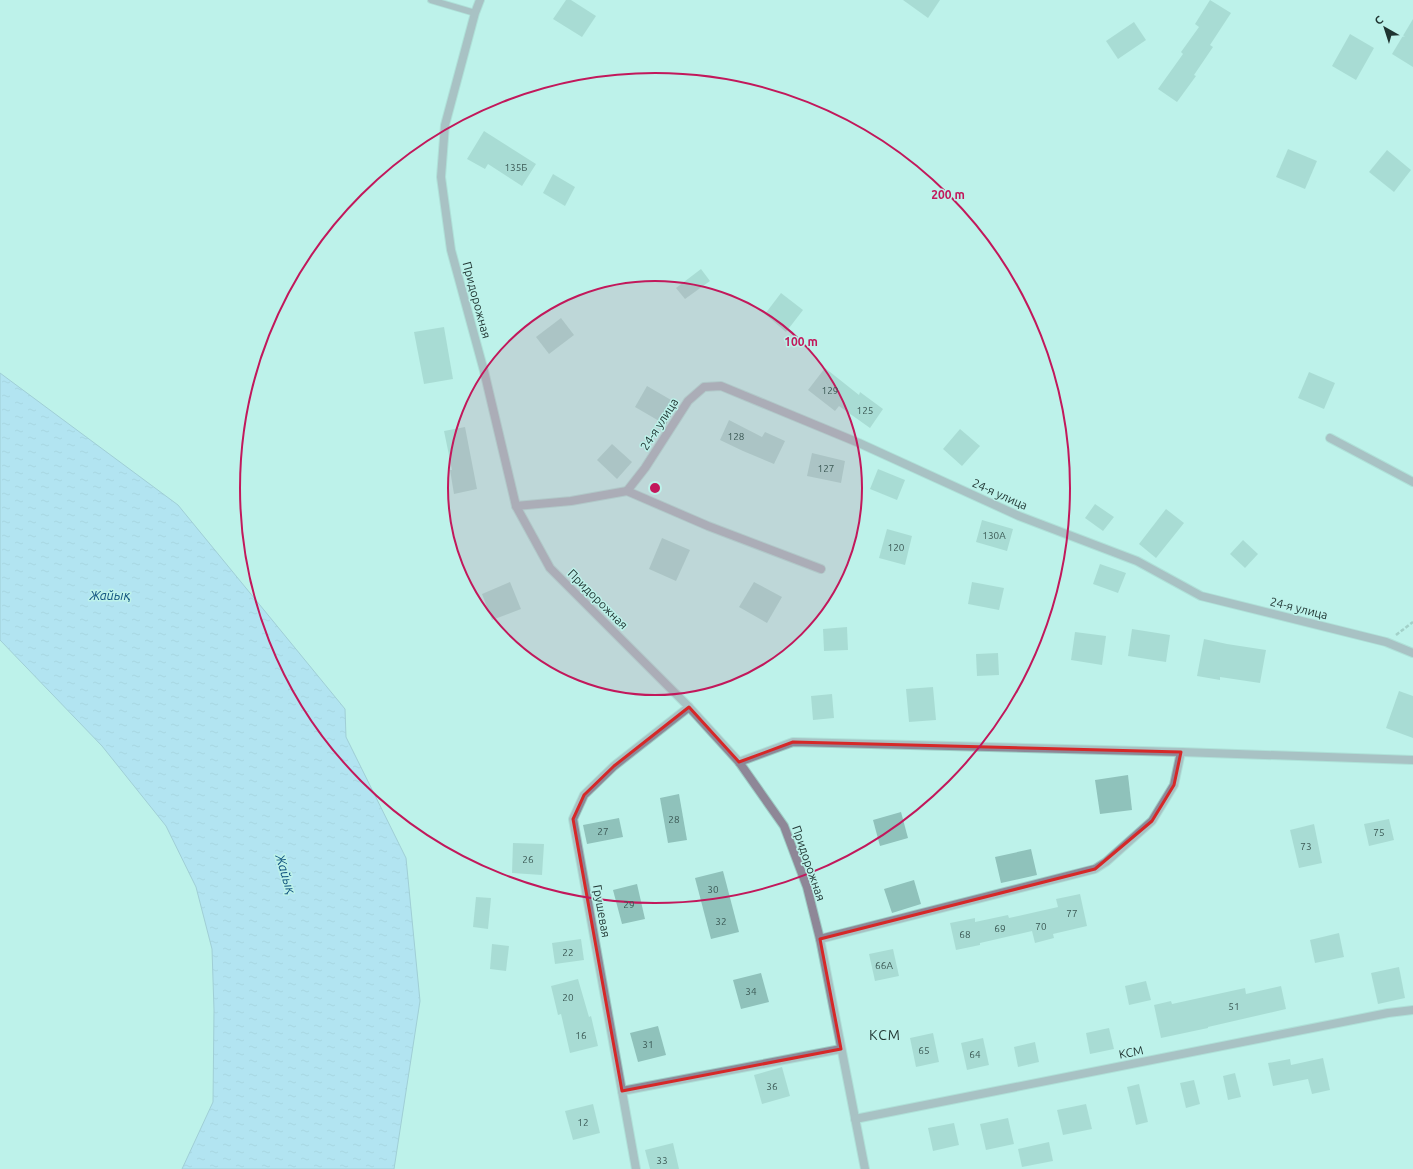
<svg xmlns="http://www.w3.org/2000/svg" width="1413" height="1169" viewBox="0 0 1413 1169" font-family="Ubuntu,sans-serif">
	<defs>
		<pattern id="water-ripples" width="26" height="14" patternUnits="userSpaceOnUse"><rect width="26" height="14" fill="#a4d2fa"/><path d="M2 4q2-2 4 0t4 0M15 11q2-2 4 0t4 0" fill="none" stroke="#8db5d7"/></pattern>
	</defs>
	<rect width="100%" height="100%" fill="#bdf2ea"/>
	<polygon fill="url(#water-ripples)" stroke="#7ca3be" points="0,373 178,505 345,709 346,737 406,858 420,1001 394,1169 182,1169 213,1102 214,1010 212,949 196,887 166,826 102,746 0,640"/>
	<g fill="#8fc2bb">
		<polygon points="566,0 571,0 596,16 582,37 553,19"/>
		<polygon points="903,0 940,0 928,18"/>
		<polygon points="1210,0 1231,13 1210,45 1213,47 1194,75 1196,76 1177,102 1158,89 1183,54 1181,52 1199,27 1195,24"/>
		<polygon points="1413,19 1413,67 1392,54"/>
		<polygon points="1134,22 1146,40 1118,59 1106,41"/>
		<polygon points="1350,34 1374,48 1356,80 1332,66"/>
		<polygon points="484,131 536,164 522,186 488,164 485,169 467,159"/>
		<polygon points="1288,149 1317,161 1305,189 1276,177"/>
		<polygon points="1387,150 1411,170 1394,192 1369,172"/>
		<polygon points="553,174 575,187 565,206 543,193"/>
		<polygon points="701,269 710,281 685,299 676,288"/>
		<polygon points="781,293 803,310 786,332 765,314"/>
		<polygon points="561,318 574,335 549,354 536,337"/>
		<polygon points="444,327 453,379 424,384 414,332"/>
		<polygon points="825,368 859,395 860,392 883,409 870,428 839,406 835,411 808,390"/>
		<polygon points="1309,372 1335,383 1324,409 1298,398"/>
		<polygon points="647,386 678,404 666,425 635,407"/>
		<polygon points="729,420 762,437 765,432 785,441 774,464 743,451 720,440"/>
		<polygon points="465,427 477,489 454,494 450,470 452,470 444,431"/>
		<polygon points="960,429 980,446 962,466 943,449"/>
		<polygon points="612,444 632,462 617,479 597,460"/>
		<polygon points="812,453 845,461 841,483 807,476"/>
		<polygon points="878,469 905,480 897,500 870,489"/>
		<polygon points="1095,504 1114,517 1103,531 1085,518"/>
		<polygon points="1166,509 1184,523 1156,558 1139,544"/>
		<polygon points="982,520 1013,529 1007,551 976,542"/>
		<polygon points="887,529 912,536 905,565 879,558"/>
		<polygon points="662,538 690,550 676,581 649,569"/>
		<polygon points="1243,540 1258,554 1245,568 1230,554"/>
		<polygon points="1100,564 1126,573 1118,593 1093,584"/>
		<polygon points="510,582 521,609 492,620 482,594"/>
		<polygon points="754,582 782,597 767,623 739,607"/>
		<polygon points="972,582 1004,588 999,610 968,604"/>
		<polygon points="847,627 848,650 824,651 823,629"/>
		<polygon points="1132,629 1170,635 1166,662 1128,656"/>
		<polygon points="1075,632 1106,636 1102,665 1071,660"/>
		<polygon points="1204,639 1227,644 1266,650 1260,683 1220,677 1220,680 1197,676"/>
		<polygon points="998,653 999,675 977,676 976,654"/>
		<polygon points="933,687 936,720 909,722 906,689"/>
		<polygon points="1399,691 1413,696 1413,738 1386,728"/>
		<polygon points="832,694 834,718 813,720 811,696"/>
		<polygon points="1128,775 1132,810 1100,814 1095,780"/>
		<polygon points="679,794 687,840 668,843 660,798"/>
		<polygon points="901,812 908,838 880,846 873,820"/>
		<polygon points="619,818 623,837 587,844 583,825"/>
		<polygon points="1389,819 1394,840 1369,846 1364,824"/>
		<polygon points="1314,824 1322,863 1299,868 1290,830"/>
		<polygon points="513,843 544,844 542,875 512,873"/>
		<polygon points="1031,849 1037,875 1001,883 995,857"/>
		<polygon points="723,871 739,932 711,939 695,878"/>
		<polygon points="914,880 921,904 892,913 884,889"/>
		<polygon points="637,884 645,919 622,924 613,890"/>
		<polygon points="1080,894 1087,926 1053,934 1054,938 1035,943 1032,931 980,943 980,945 956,950 950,923 975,918 975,922 1008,915 1009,918 1058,907 1056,899"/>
		<polygon points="476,897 491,898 488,929 473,927"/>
		<polygon points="1339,933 1344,957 1315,963 1310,940"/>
		<polygon points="581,939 584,960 555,964 552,943"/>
		<polygon points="492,944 509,946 506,971 490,969"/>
		<polygon points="893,949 899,976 875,981 869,954"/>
		<polygon points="1399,967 1405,998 1378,1004 1371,973"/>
		<polygon points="761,973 769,1002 741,1009 733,980"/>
		<polygon points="578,979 589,1017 591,1016 598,1046 570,1053 561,1014 558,1015 551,986"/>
		<polygon points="1146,981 1151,1000 1129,1005 1125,986"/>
		<polygon points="1281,986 1286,1009 1208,1027 1208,1028 1161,1038 1154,1005 1171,1001 1172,1004 1245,988 1246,994"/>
		<polygon points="658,1026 666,1055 638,1062 630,1033"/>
		<polygon points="1109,1028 1114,1049 1090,1054 1086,1033"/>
		<polygon points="933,1033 939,1062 916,1067 910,1038"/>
		<polygon points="983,1038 989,1065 967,1070 961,1043"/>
		<polygon points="1035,1042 1039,1062 1018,1067 1014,1047"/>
		<polygon points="1323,1058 1330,1090 1312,1094 1308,1079 1273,1086 1268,1063 1290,1059 1291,1065"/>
		<polygon points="782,1067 790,1096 762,1104 754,1075"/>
		<polygon points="1235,1073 1241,1097 1228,1100 1223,1076"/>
		<polygon points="1194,1080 1200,1104 1186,1108 1180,1083"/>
		<polygon points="1139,1084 1148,1122 1136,1125 1127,1087"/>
		<polygon points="593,1104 600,1133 573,1140 565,1111"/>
		<polygon points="1086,1104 1092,1129 1063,1135 1057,1110"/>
		<polygon points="1008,1118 1014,1144 986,1150 980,1124"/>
		<polygon points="954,1123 959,1145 933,1151 928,1128"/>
		<polygon points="1049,1142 1053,1161 1022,1167 1018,1149"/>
		<polygon points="673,1143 679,1169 650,1169 645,1150"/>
	</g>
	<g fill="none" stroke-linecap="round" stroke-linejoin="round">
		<defs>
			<polyline id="service" points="431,0 475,13"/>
			<g id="minor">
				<polyline points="480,0 475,13 445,125 441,177 451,250 484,371 516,506 550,568 689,707 739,762 784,826 807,887 820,939 865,1169"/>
				<polyline points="1330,438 1413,482"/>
				<polyline points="627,491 645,468 688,401 704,387 721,386 859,443 1019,516 1137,561 1201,596 1386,642 1413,653"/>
				<polyline points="516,506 571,501 627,491 708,526 821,569"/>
				<polyline points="739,762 793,742 1181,752 1413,760"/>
				<polyline points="820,939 1095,869 1106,862 1152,821 1174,785 1181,752"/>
				<polyline points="622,1091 841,1049"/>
				<polyline points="855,1119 1388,1013 1413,1010"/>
				<polyline points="636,1169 573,819 584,795 614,766 689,707"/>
			</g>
		</defs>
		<use href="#service" stroke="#9dccc5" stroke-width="8"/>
		<use href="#minor" stroke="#9dccc5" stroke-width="10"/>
		<polyline stroke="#80a9a3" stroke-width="2.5" stroke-dasharray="4 2" stroke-linecap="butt" points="1396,635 1413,622"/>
		<use href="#service" stroke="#8e8797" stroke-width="6"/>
		<use href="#minor" stroke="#8e8797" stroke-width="8"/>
	</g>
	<path d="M0 0H1413V1169H0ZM689,707L739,762L793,742L1181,752L1174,785L1152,821L1095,869L820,939L841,1049L622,1091L573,819L584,795L614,766Z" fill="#bdf2ea" fill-opacity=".55" fill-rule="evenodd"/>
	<path fill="none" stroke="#d62828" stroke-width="3" stroke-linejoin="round" d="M689,707L739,762L793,742L1181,752L1174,785L1152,821L1095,869L820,939L841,1049L622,1091L573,819L584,795L614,766Z"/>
	<circle cx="655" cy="488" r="207" fill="#c2185b" fill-opacity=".12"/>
	<g fill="none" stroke="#c2185b" stroke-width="2">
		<circle cx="655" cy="488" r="207"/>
		<circle cx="655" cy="488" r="415"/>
	</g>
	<g text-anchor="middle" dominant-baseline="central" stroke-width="3" stroke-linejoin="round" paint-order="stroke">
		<g font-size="10" fill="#3b5854">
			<text x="516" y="167">135Б</text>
			<text x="830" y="390">129</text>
			<text x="865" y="410">125</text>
			<text x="736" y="436">128</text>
			<text x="826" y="468">127</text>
			<text x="994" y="535">130А</text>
			<text x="896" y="547">120</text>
			<text x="674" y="819">28</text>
			<text x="603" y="831">27</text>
			<text x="1379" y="832">75</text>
			<text x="1306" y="846">73</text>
			<text x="528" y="859">26</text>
			<text x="713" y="889">30</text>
			<text x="629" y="904">29</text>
			<text x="1072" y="913">77</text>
			<text x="721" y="921">32</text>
			<text x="1041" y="926">70</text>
			<text x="1000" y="928">69</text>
			<text x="965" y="934">68</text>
			<text x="568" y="952">22</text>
			<text x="884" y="965">66А</text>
			<text x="751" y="991">34</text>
			<text x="568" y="997">20</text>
			<text x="1234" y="1006">51</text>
			<text x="581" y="1035">16</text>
			<text x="648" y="1044">31</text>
			<text x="924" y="1050">65</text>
			<text x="975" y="1054">64</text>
			<text x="772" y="1086">36</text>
			<text x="583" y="1122">12</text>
			<text x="662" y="1160">33</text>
		</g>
		<g font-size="12" fill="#1f3431" stroke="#bdf2ea">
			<text transform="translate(477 300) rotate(75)">Придорожная</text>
			<text transform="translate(659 424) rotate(-57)">24-я улица</text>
			<text transform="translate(1000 494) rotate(24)">24-я улица</text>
			<text transform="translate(598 599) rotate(45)">Придорожная</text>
			<text transform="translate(1299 608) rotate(14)">24-я улица</text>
			<text transform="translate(809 863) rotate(71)">Придорожная</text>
			<text transform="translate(602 911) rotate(80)">Грушевая</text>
			<text transform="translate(1131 1052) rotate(-11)">КСМ</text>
		</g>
		<g font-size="13" font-style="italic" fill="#0d507d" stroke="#bdf2ea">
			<text x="110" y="595">Жайық</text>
			<text transform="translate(286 874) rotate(73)">Жайық</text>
		</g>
		<g font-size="14" letter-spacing="1" fill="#1f3431" stroke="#bdf2ea">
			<text x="885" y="1035">КСМ</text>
		</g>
	</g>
	<circle cx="655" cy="488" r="6" fill="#c2185b" stroke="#bdf2ea" stroke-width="2"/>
	<g font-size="12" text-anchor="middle" font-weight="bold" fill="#c2185b" stroke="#bdf2ea" stroke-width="3" stroke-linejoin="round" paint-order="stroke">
		<text x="948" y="199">200 m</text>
		<text x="801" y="346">100 m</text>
	</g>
	<g transform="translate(1385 28) rotate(321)" stroke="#bdf2ea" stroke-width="3" paint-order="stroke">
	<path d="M0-3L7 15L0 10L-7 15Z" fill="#1f3431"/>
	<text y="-6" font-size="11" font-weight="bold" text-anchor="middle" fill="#1f3431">С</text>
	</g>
</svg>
